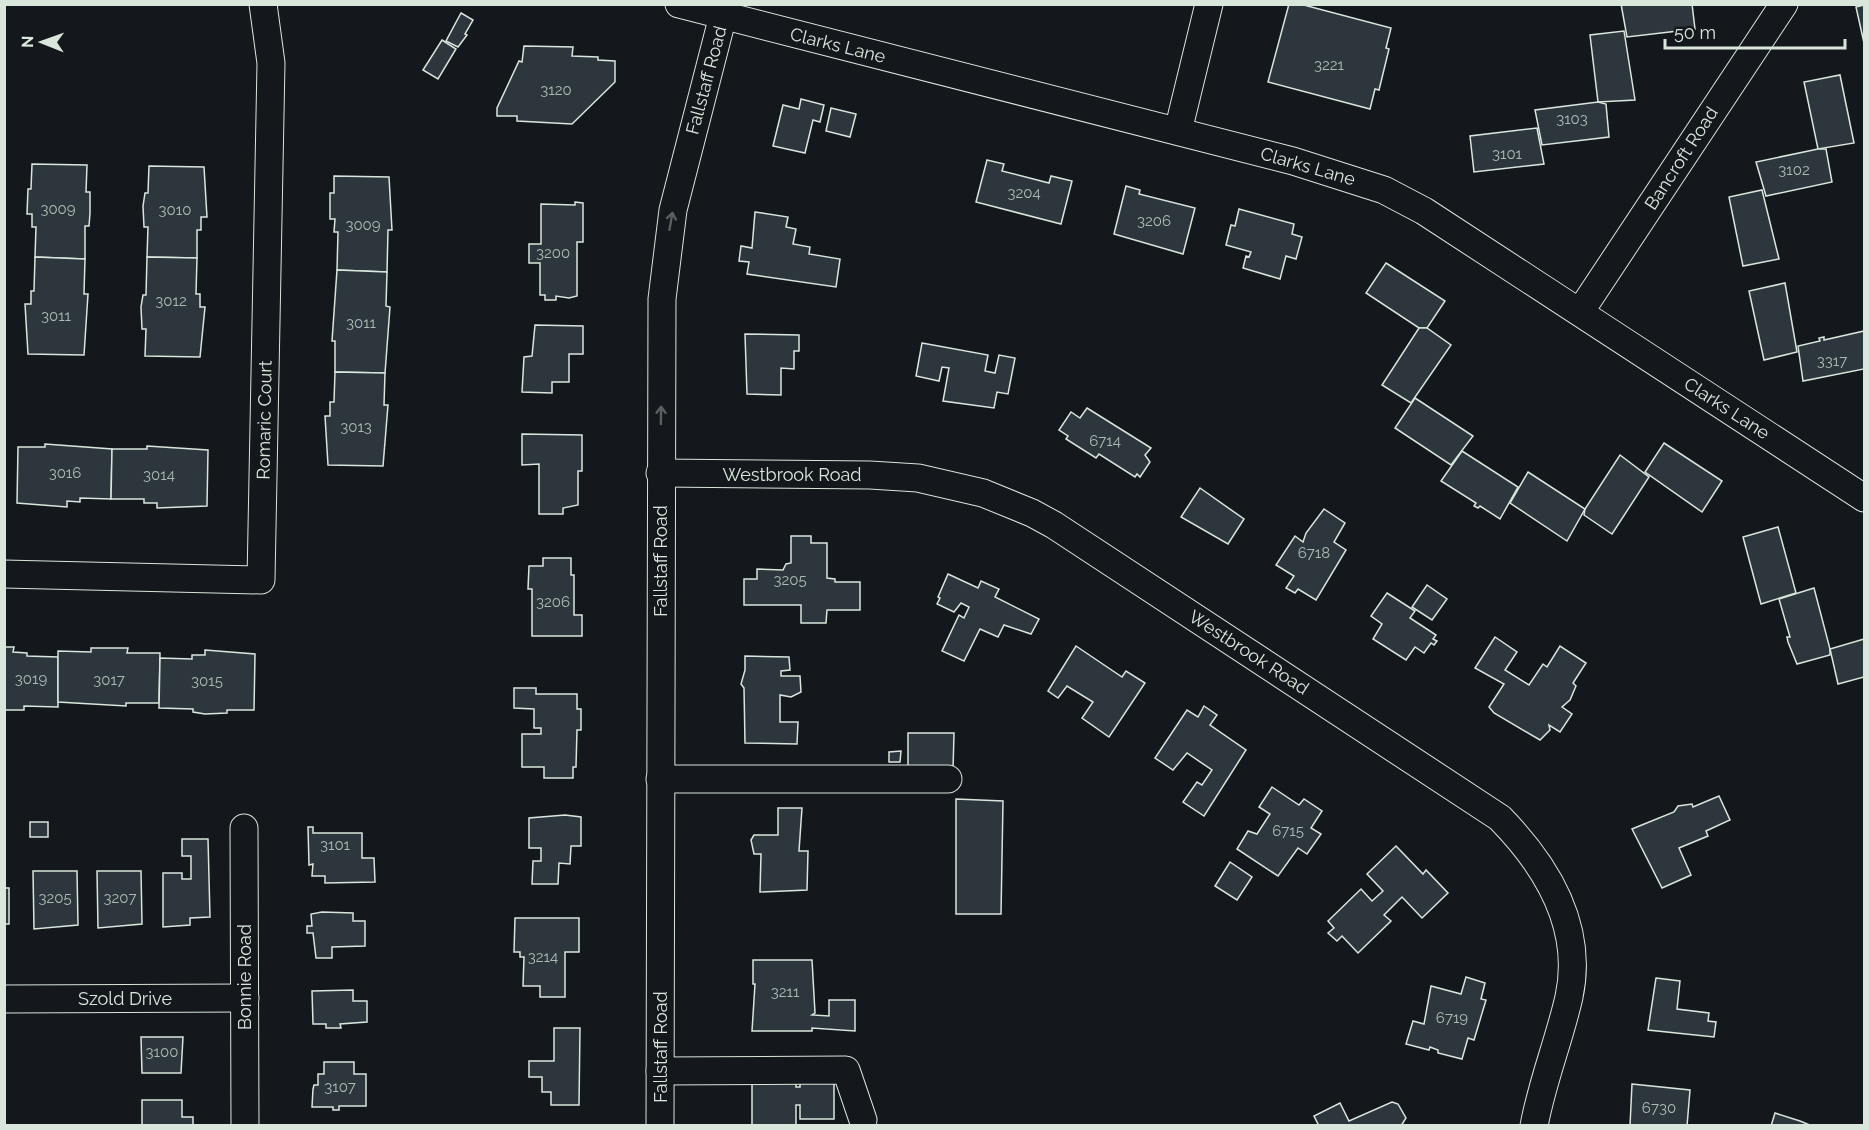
<svg xmlns="http://www.w3.org/2000/svg" width="1869" height="1130" viewBox="0 0 1869 1130" font-family="Raleway,sans-serif">
	<rect width="100%" height="100%" fill="#14181c"/>
	<g fill="#2c363c" stroke="#d8e6dc" stroke-width="1.5">
		<polygon points="1289,4 1300,4 1391,28 1386,48 1389,49 1379,90 1375,89 1370,109 1268,82"/>
		<polygon points="1621,4 1692,4 1695,29 1627,37"/>
		<polygon points="1864,5 1864,43 1856,7"/>
		<polygon points="461,13 473,20 465,34 467,35 458,47 446,41"/>
		<polygon points="1624,31 1635,100 1598,102 1590,35"/>
		<polygon points="442,40 456,49 438,79 423,70"/>
		<polygon points="524,46 573,47 572,56 598,57 598,60 615,61 615,82 572,124 517,121 517,116 497,116 497,108 519,61 522,62"/>
		<polygon points="1840,75 1854,143 1818,149 1804,82"/>
		<polygon points="801,99 824,105 820,122 813,120 805,153 773,146 783,105 799,109"/>
		<polygon points="1598,102 1606,104 1609,137 1542,145 1535,110"/>
		<polygon points="831,108 856,114 850,137 826,131"/>
		<polygon points="1537,128 1544,164 1474,172 1470,136"/>
		<polygon points="1818,149 1826,149 1832,182 1766,196 1756,162"/>
		<polygon points="987,160 1004,164 1002,171 1049,183 1051,176 1072,181 1061,224 976,202"/>
		<polygon points="32,164 87,165 86,192 90,192 90,213 89,226 85,226 85,259 35,257 36,227 32,227 32,214 27,214 28,189 31,189"/>
		<polygon points="149,166 204,167 207,217 201,217 201,230 197,230 197,258 147,257 148,227 144,227 143,206 145,193 148,193"/>
		<polygon points="334,176 389,177 392,230 388,230 387,272 337,270 338,232 334,232 335,219 330,219 330,193 334,193"/>
		<polygon points="1126,186 1140,190 1139,194 1195,208 1183,254 1114,234"/>
		<polygon points="1762,190 1779,259 1743,266 1729,197"/>
		<polygon points="575,202 583,203 583,242 577,242 577,296 569,298 556,296 556,300 545,300 545,295 540,295 540,263 529,263 529,244 541,244 541,204 575,205"/>
		<polygon points="1239,209 1294,224 1292,234 1302,237 1296,259 1286,256 1280,279 1243,268 1246,256 1249,257 1251,252 1226,245 1231,225 1235,226"/>
		<polygon points="755,212 788,217 786,227 796,229 793,244 810,247 809,254 840,259 836,287 747,274 749,262 739,261 741,246 752,248"/>
		<polygon points="35,257 85,259 84,294 88,294 84,355 28,354 25,304 31,304 31,291 34,291"/>
		<polygon points="147,257 197,258 196,294 200,294 200,307 205,307 200,357 145,356 146,329 142,329 141,307 143,295 146,295"/>
		<polygon points="1386,263 1445,301 1427,328 1419,328 1366,293"/>
		<polygon points="337,270 387,272 386,306 390,307 385,373 335,372 335,341 332,341"/>
		<polygon points="1785,283 1797,352 1764,360 1749,291"/>
		<polygon points="535,325 583,326 583,354 569,354 569,382 552,382 552,393 522,392 524,357 532,356"/>
		<polygon points="1419,328 1427,328 1451,345 1411,403 1382,385"/>
		<polygon points="1864,331 1864,369 1803,381 1798,346 1820,341 1819,338 1824,337 1824,340"/>
		<polygon points="745,334 799,335 799,351 794,351 794,369 781,368 781,395 747,394"/>
		<polygon points="922,343 988,355 985,371 995,373 999,355 1015,358 1008,394 997,392 994,408 943,401 949,368 942,367 939,381 916,376"/>
		<polygon points="335,372 385,373 384,405 388,405 383,466 328,465 325,416 330,416 330,402 334,402"/>
		<polygon points="1415,398 1473,436 1451,465 1395,428"/>
		<polygon points="1087,408 1151,448 1145,455 1150,462 1140,477 1137,474 1135,477 1099,454 1096,458 1066,439 1068,436 1059,430 1071,412 1080,418"/>
		<polygon points="522,434 582,435 582,471 578,471 578,505 563,508 563,514 539,514 539,464 522,465"/>
		<polygon points="1664,443 1722,481 1702,512 1645,472"/>
		<polygon points="45,444 112,449 111,499 80,498 80,502 67,501 67,507 17,503 18,447 45,447"/>
		<polygon points="147,446 208,450 207,506 157,508 157,503 144,503 144,499 111,499 112,449 147,449"/>
		<polygon points="1462,451 1518,487 1500,519 1480,506 1478,508 1474,506 1476,503 1441,481"/>
		<polygon points="1620,455 1649,477 1612,534 1584,515 1585,509"/>
		<polygon points="1528,472 1585,509 1567,541 1510,503"/>
		<polygon points="1200,488 1244,519 1228,544 1181,517"/>
		<polygon points="1324,509 1345,523 1334,542 1346,550 1316,600 1298,589 1295,593 1286,588 1294,576 1276,565 1295,536 1303,542 1306,533"/>
		<polygon points="1778,527 1796,593 1761,604 1743,537"/>
		<polygon points="791,536 811,536 811,543 827,543 827,578 835,579 835,582 860,582 860,610 827,610 826,623 801,623 801,605 744,605 744,579 757,579 757,569 783,570 786,564 791,563"/>
		<polygon points="543,558 571,558 571,575 574,575 574,615 582,615 582,636 532,636 532,589 528,589 529,566 543,566"/>
		<polygon points="948,574 978,588 981,581 999,589 995,597 1039,619 1031,634 1004,625 998,637 980,629 964,661 942,651 959,615 964,618 969,607 961,603 954,612 937,604 940,598 938,597"/>
		<polygon points="1427,585 1447,599 1432,620 1412,607"/>
		<polygon points="1814,588 1830,649 1830,655 1797,664 1788,642 1787,637 1790,637 1779,599"/>
		<polygon points="1387,593 1415,611 1410,618 1436,635 1433,639 1437,641 1434,645 1431,643 1424,653 1415,647 1406,660 1373,639 1382,624 1371,616"/>
		<polygon points="1495,637 1517,652 1505,670 1529,685 1543,664 1547,667 1560,646 1586,663 1573,683 1576,686 1570,700 1562,707 1572,714 1560,732 1549,725 1550,730 1540,740 1494,713 1489,707 1504,684 1475,668"/>
		<polygon points="1864,639 1864,677 1838,684 1830,649"/>
		<polygon points="1076,646 1122,677 1126,671 1145,683 1109,737 1082,718 1093,702 1067,686 1058,698 1048,691"/>
		<polygon points="4,647 14,647 13,652 27,653 27,656 58,657 58,707 24,706 24,710 4,710"/>
		<polygon points="91,648 128,648 127,653 160,653 159,703 126,703 126,706 58,702 58,651 91,652"/>
		<polygon points="205,650 255,654 254,710 227,710 227,713 205,714 193,712 193,709 159,708 160,658 192,659 192,655 205,655"/>
		<polygon points="745,656 789,657 790,670 781,671 781,676 800,676 801,692 791,697 780,695 780,722 798,722 797,744 745,743 744,688 741,684 745,670"/>
		<polygon points="514,688 536,688 536,694 577,694 577,709 581,709 581,730 577,730 576,767 573,767 573,778 544,778 544,767 522,767 522,734 541,734 541,728 534,728 534,709 514,708"/>
		<polygon points="1204,706 1217,715 1210,725 1246,750 1204,816 1183,802 1197,782 1202,785 1212,770 1187,753 1173,770 1155,758 1187,710 1198,717"/>
		<polygon points="908,733 954,733 953,770 908,770"/>
		<polygon points="901,751 900,762 889,762 889,752"/>
		<polygon points="1272,787 1299,805 1304,799 1322,811 1311,828 1321,834 1307,854 1298,848 1278,876 1237,849 1248,831 1257,834 1270,814 1259,807"/>
		<polygon points="1719,796 1730,820 1706,831 1708,836 1679,848 1691,875 1662,888 1632,829 1674,812 1678,806 1692,804 1693,807"/>
		<polygon points="956,799 1003,801 1001,914 956,914"/>
		<polygon points="778,808 802,808 799,851 808,851 807,890 760,892 761,854 754,854 751,840 754,835 778,835"/>
		<polygon points="565,815 581,817 581,846 571,846 570,864 559,863 558,884 532,884 533,861 541,861 541,848 529,848 529,818"/>
		<rect x="30" y="822" width="18" height="15"/>
		<polygon points="308,827 313,827 313,833 362,833 362,858 374,858 375,882 325,883 325,876 312,876 313,864 309,865"/>
		<polygon points="182,839 208,839 210,917 190,918 190,925 163,927 163,873 182,873 182,879 191,879 191,856 182,856"/>
		<polygon points="1396,846 1423,874 1426,870 1448,893 1422,918 1402,897 1384,915 1391,921 1358,953 1342,936 1337,941 1328,933 1334,928 1328,921 1361,889 1372,901 1383,891 1367,874"/>
		<polygon points="1230,862 1252,877 1237,900 1215,886"/>
		<polygon points="4,868 5,888 9,888 9,924 4,924"/>
		<polygon points="33,871 77,871 78,925 34,929"/>
		<polygon points="97,871 141,871 142,924 98,928"/>
		<polygon points="322,912 353,913 353,921 365,921 365,946 332,947 332,958 316,958 313,933 307,933 307,926 312,926 311,914"/>
		<polygon points="515,918 579,918 579,952 565,952 565,997 540,997 540,986 523,986 524,957 520,957 520,952 514,952"/>
		<polygon points="753,960 812,960 815,1013 812,1015 829,1016 829,1000 855,1000 855,1031 812,1028 812,1031 752,1031 755,984 753,984"/>
		<polygon points="1466,977 1485,983 1481,999 1486,1000 1474,1040 1468,1038 1462,1059 1438,1053 1438,1050 1430,1047 1429,1050 1406,1044 1413,1021 1424,1024 1431,986 1461,994"/>
		<polygon points="1656,978 1680,981 1677,1009 1709,1013 1708,1021 1716,1022 1714,1037 1648,1030"/>
		<polygon points="353,990 353,1001 367,1001 367,1022 340,1024 341,1028 326,1028 326,1024 313,1024 312,991"/>
		<polygon points="554,1028 580,1028 579,1105 551,1105 551,1092 542,1092 542,1077 529,1077 529,1061 554,1061"/>
		<polygon points="141,1037 183,1037 181,1073 142,1073"/>
		<polygon points="324,1062 354,1062 354,1074 366,1074 366,1106 339,1106 339,1110 333,1110 333,1107 312,1107 313,1089 314,1085 318,1085 318,1074 324,1074"/>
		<polygon points="752,1076 796,1076 796,1087 800,1087 800,1076 834,1076 834,1119 800,1119 800,1105 796,1105 796,1126 752,1126"/>
		<polygon points="1632,1084 1690,1090 1687,1126 1630,1126"/>
		<polygon points="142,1100 182,1100 182,1117 193,1117 193,1126 142,1126"/>
		<polygon points="1392,1102 1398,1104 1406,1118 1401,1126 1319,1126 1314,1116 1340,1103 1349,1121"/>
		<polygon points="1775,1113 1800,1121 1812,1126 1771,1126"/>
	</g>
	<g fill="none" stroke-linecap="round" stroke-linejoin="round">
		<defs>
			<g id="minor">
				<polyline points="679,4 1293,161 1384,190 1424,211 1864,498"/>
				<polyline points="1178,131 1209,4"/>
				<polyline points="1580,312 1784,4"/>
				<path d="M660,473L870,475L918,478L983,493L1032,513L1054,525L1500,818C1547,866 1584,927 1569,997C1559,1041 1542,1082 1534,1126"/>
				<polyline points="4,574 261,580 271,63 263,4"/>
				<polyline points="660,779 948,779"/>
				<polyline points="244,828 245,1126"/>
				<polyline points="4,999 245,998"/>
				<polyline points="660,1071 846,1070 863,1120"/>
				<polyline points="660,1126 662,299 673,210 726,4"/>
			</g>
		</defs>
		<use href="#minor" stroke="#d8e6dc" stroke-width="29"/>
		<use href="#minor" stroke="#14181c" stroke-width="27"/>
	</g>
	<defs><path id="oneway-shaft" d="M-6 0H5M1.5-3L5.5 0L1.5 3" fill="none" stroke-width="1.6" stroke-linecap="round" stroke-linejoin="round" transform="scale(1.5)"/></defs>
	<g stroke="#59605f">
		<use href="#oneway-shaft" transform="translate(671 221) rotate(-80)"/>
		<use href="#oneway-shaft" transform="translate(661 415) rotate(-89)"/>
	</g>
	<g text-anchor="middle" dominant-baseline="central" stroke-width="4.5" stroke-linejoin="round" paint-order="stroke">
		<g font-size="15" fill="#adbab4">
			<text x="1329" y="65">3221</text>
			<text x="556" y="90">3120</text>
			<text x="1572" y="119">3103</text>
			<text x="1507" y="154">3101</text>
			<text x="1794" y="170">3102</text>
			<text x="1024" y="193">3204</text>
			<text x="58" y="209">3009</text>
			<text x="175" y="210">3010</text>
			<text x="1154" y="221">3206</text>
			<text x="363" y="225">3009</text>
			<text x="553" y="253">3200</text>
			<text x="171" y="301">3012</text>
			<text x="56" y="316">3011</text>
			<text x="361" y="323">3011</text>
			<text x="1832" y="361">3317</text>
			<text x="356" y="427">3013</text>
			<text x="1105" y="441">6714</text>
			<text x="65" y="473">3016</text>
			<text x="159" y="475">3014</text>
			<text x="1314" y="553">6718</text>
			<text x="790" y="580">3205</text>
			<text x="553" y="602">3206</text>
			<text x="31" y="679">3019</text>
			<text x="109" y="680">3017</text>
			<text x="207" y="681">3015</text>
			<text x="1288" y="831">6715</text>
			<text x="335" y="845">3101</text>
			<text x="55" y="898">3205</text>
			<text x="120" y="898">3207</text>
			<text x="543" y="957">3214</text>
			<text x="785" y="992">3211</text>
			<text x="1452" y="1018">6719</text>
			<text x="162" y="1052">3100</text>
			<text x="340" y="1087">3107</text>
			<text x="1659" y="1108">6730</text>
		</g>
		<g font-size="18" fill="#d8e6dc" stroke="#14181c">
			<text transform="translate(838 45) rotate(14)">Clarks Lane</text>
			<text transform="translate(706 80) rotate(-75)">Fallstaff Road</text>
			<text transform="translate(1681 158) rotate(-57)">Bancroft Road</text>
			<text transform="translate(1308 166) rotate(16)">Clarks Lane</text>
			<text transform="translate(1727 408) rotate(33)">Clarks Lane</text>
			<text transform="translate(264 420) rotate(-89)">Romaric Court</text>
			<text x="792" y="474">Westbrook Road</text>
			<text transform="translate(660 561) rotate(-90)">Fallstaff Road</text>
			<text transform="translate(1249 652) rotate(33)">Westbrook Road</text>
			<text transform="translate(244 977) rotate(-90)">Bonnie Road</text>
			<text x="125" y="998">Szold Drive</text>
			<text transform="translate(660 1047) rotate(-90)">Fallstaff Road</text>
		</g>
	</g>
	<rect width="1869" height="1130" fill="none" stroke="#d8e6dc" stroke-width="12"/>
	<g transform="translate(42 42) rotate(271)" stroke="#14181c" stroke-width="4.5" paint-order="stroke">
	<path d="M0-4.5L10 22L0 15L-10 22Z" fill="#d8e6dc"/>
	<text y="-9" font-size="16" font-weight="bold" text-anchor="middle" fill="#d8e6dc">N</text>
	</g>
	<path d="M1665 39v9h180v-9" fill="none" stroke="#d8e6dc" stroke-width="3"/>
	<text x="1674" y="39" font-size="18" fill="#d8e6dc" stroke="#14181c" stroke-width="4.5" paint-order="stroke">50 m</text>
</svg>
